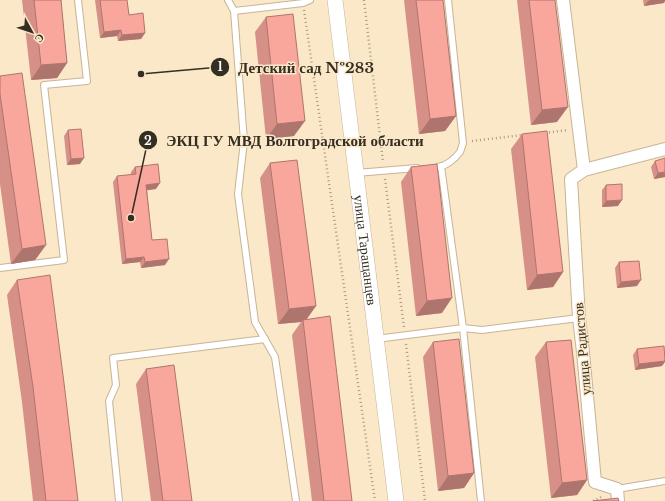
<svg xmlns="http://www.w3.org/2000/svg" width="665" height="501" viewBox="0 0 665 501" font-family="'Libre Baskerville',serif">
	<rect width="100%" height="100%" fill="#fae8c8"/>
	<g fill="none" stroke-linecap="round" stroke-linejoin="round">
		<defs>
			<g id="service">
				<polyline points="228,0 234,11 244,141 238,194 255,322 275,357 296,501"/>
				<polyline points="234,11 303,3 310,0"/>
				<polyline points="441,166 463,328 481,501"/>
				<path d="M438,167C446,166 455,159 460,152C461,150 462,146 463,143L448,0"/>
				<polyline points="356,173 417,168"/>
				<polyline points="0,268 64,260 44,85 87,81 78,0"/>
				<polyline points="376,339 463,328 482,330 579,318"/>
				<polyline points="617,489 665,481"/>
				<polyline points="119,501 109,401 116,385 113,358 265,339"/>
			</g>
			<g id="minor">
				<polyline points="563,0 584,170"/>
				<polyline points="618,501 617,489 595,482 583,352 579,318 571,179 584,170 665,149"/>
			</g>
			<g id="tertiary">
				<path id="s1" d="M335,0L396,501"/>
			</g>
		</defs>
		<use href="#service" stroke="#c6b596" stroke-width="8"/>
		<use href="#minor" stroke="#c6b596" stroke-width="14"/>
		<use href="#tertiary" stroke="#c6b596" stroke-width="16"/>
		<g stroke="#aa9c84" stroke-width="2.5" stroke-dasharray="1 3" stroke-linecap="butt">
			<polyline points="364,0 383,162"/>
			<polyline points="304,10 375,501"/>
			<polyline points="545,133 568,130"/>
			<polyline points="472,141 523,135"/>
			<polyline points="385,179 404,327"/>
			<polyline points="406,344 425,501"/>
			<polyline points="593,501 601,497"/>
		</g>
		<use href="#service" stroke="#fff" stroke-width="6"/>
		<use href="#minor" stroke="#fff" stroke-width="12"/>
		<use href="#tertiary" stroke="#fff" stroke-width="15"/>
	</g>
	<g fill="#d69087">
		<polygon points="22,0 61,0 67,63 57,78 31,80"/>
		<polygon points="95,0 127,0 129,15 145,33 141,39 118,41 117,36 100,38"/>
		<polygon points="404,0 443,0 456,116 445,131 419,134"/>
		<polygon points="517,0 555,0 557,122 531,125"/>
		<polygon points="643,0 665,0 664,3 644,6"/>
		<polygon points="266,17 294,136 266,139 255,32"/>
		<polygon points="0,76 46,245 35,260 11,264 0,184"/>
		<polygon points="68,130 80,164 67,165 64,136"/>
		<polygon points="522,134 563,272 553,287 527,290 511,149"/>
		<polygon points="655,161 665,177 654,179 651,167"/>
		<polygon points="270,163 316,306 307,319 352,501 312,501 292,335 301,322 278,324 260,178"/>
		<polygon points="135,167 156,189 147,190 152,240 165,265 141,268 140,262 122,264 113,182 117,176 131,175 131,172"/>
		<polygon points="411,167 442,313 416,316 401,182"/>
		<polygon points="606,185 618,206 602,207 602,190"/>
		<polygon points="619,262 637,286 617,288 615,268"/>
		<polygon points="17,280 78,501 33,501 22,402 7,295"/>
		<polygon points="433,342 474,473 464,488 438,491 423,357"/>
		<polygon points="546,342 587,480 577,495 551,498 535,357"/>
		<polygon points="637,349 662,366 635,370 633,355"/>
		<polygon points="146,369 192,501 151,501 136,384"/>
	</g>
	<g fill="#ae756e">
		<polygon points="651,0 665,0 665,1 664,3 644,6 648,1"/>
		<polygon points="121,30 117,36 100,38 104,32"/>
		<polygon points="145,33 141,39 118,41 122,35"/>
		<polygon points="67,63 57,78 31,80 41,65"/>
		<polygon points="568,107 557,122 531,125 542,110"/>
		<polygon points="456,116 445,131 419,134 430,119"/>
		<polygon points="305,121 294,136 266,139 277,124"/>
		<polygon points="84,158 80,164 67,165 71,159"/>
		<polygon points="665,172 665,177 654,179 658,173"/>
		<polygon points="160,183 156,189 142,191 146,185"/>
		<polygon points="622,200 618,206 602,207 606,201"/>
		<polygon points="46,245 35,260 11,264 22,249"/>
		<polygon points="144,257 140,262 122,264 126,259"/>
		<polygon points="169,259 165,265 141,268 145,262"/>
		<polygon points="563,272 553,287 527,290 537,275"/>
		<polygon points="641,280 637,286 617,288 621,282"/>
		<polygon points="452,298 442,313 416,316 427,301"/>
		<polygon points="316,306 305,321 303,320 301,322 278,324 289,309"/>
		<polygon points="665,361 665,362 662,366 635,370 639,364"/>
		<polygon points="474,473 464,488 438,491 448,476"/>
		<polygon points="587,480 577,495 551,498 562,483"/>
	</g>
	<g fill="#f9a79d" stroke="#ae756e">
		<polygon points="34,0 61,0 67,63 41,65"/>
		<polygon points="100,0 127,0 129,15 143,13 145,33 122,35 121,30 104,32"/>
		<polygon points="416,0 443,0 456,116 430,119"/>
		<polygon points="529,0 555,0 568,107 542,110"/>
		<polygon points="293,14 305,121 277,124 266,17"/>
		<polygon points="22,73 46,245 22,249 0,94 0,76"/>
		<polygon points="81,129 84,158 71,159 68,130"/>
		<polygon points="547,131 563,272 537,275 522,134"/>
		<polygon points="665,158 665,172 658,173 655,161"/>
		<polygon points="297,160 316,306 289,309 270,163"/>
		<polygon points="158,164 160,183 146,185 152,240 167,239 169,259 145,262 144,257 126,259 117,176 136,174 135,167"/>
		<polygon points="437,164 452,298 427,301 411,167"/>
		<polygon points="622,184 622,200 606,201 606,185"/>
		<polygon points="639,261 641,280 621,282 619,262"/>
		<polygon points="50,275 64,383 78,501 46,501 33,387 17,280"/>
		<polygon points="330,316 352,501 324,501 303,320"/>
		<polygon points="459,339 474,473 448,476 433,342"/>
		<polygon points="571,340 587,480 562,483 546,342"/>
		<polygon points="664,346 665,361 639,364 637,349"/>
		<polygon points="174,365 192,501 163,501 146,369"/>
		<polygon points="618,498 619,501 593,501"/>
	</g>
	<g text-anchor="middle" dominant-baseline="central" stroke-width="3" stroke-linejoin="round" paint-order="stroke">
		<g font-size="14" fill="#352e22" stroke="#fae8c8">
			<text stroke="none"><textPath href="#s1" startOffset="252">улица Таращанцев</textPath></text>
			<text transform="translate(582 349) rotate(-95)">улица Радистов</text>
		</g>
	</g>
	<path fill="none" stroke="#352e22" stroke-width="1.5" d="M141 74L220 67M131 218L148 140"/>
	<g fill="#352e22" stroke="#fae8c8" stroke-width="1.5">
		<circle cx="141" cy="74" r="4"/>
		<circle cx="131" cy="218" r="4"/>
		<circle cx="220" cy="67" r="10"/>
		<circle cx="148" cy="140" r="10"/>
	</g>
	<g font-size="12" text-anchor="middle" font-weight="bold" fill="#fff">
		<text x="220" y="71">1</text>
		<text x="148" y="145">2</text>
	</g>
	<g font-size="15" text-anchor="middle" font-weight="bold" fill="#352e22" stroke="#fae8c8" stroke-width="3" stroke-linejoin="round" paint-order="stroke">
		<text x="306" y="73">Детский сад №283</text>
		<text x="295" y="146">ЭКЦ ГУ МВД Волгоградской области</text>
	</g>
	<g transform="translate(32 32) rotate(130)" stroke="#fae8c8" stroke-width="3" paint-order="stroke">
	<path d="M0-3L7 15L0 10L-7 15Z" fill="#352e22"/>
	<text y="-6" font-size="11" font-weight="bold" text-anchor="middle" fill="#352e22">С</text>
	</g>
</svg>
